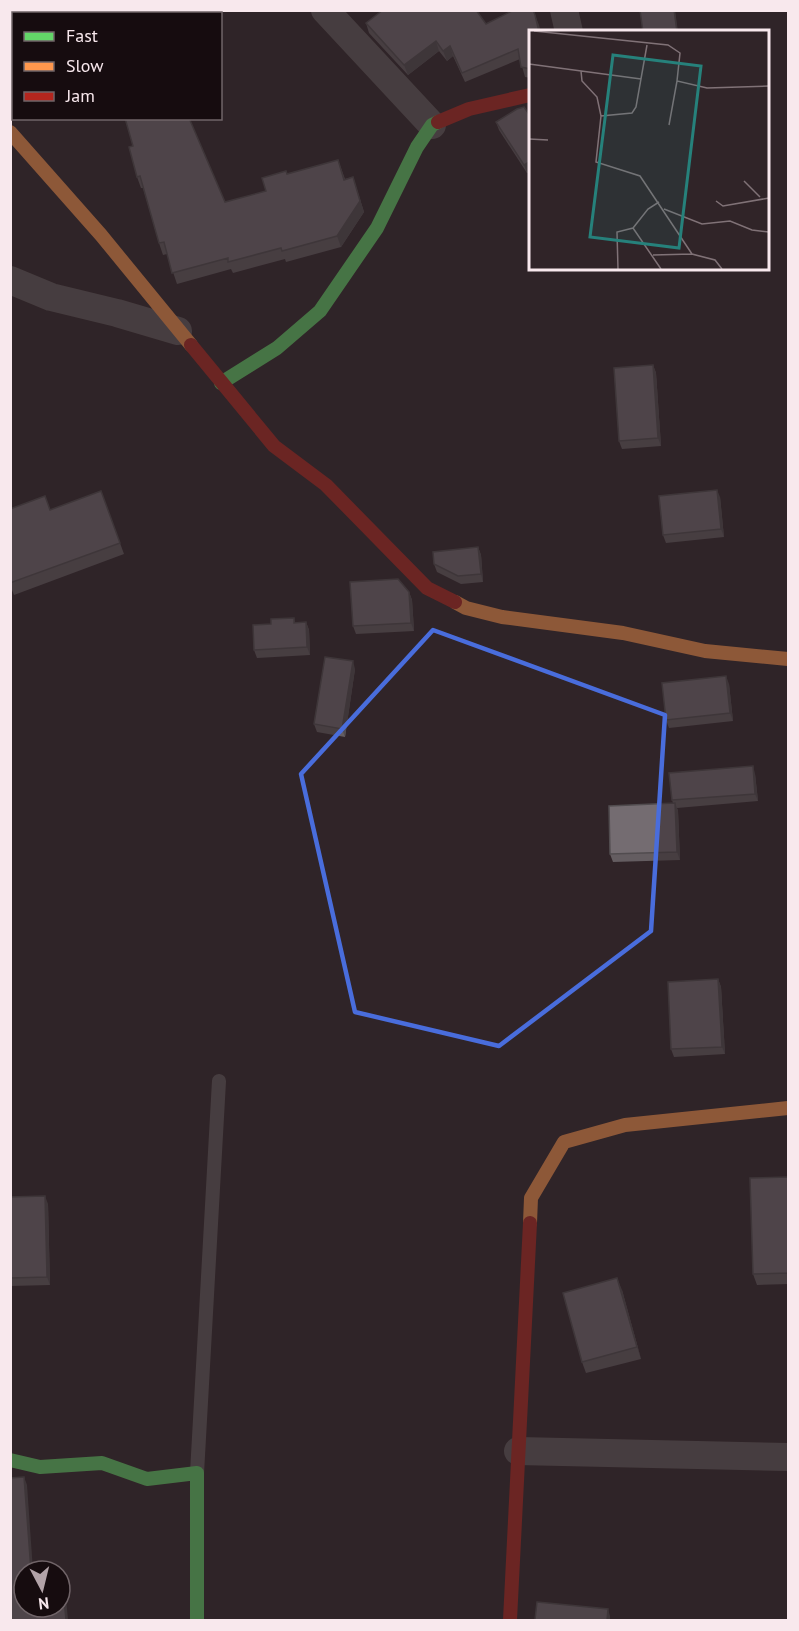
<svg xmlns="http://www.w3.org/2000/svg" width="799" height="1631" viewBox="0 0 799 1631" font-family="'PT Sans',sans-serif">
	<rect width="100%" height="100%" fill="#302428"/>
	<g fill="none" stroke-linecap="round" stroke-linejoin="round">
		<polyline stroke="#635c5d" stroke-width="14" points="197,1473 219,1081"/>
		<g stroke="#635c5d" stroke-width="28">
			<polyline points="325,10 432,125"/>
			<polyline points="564,10 569,32"/>
			<polyline points="10,280 51,297 117,313 178,331"/>
			<polyline points="518,1451 788,1457"/>
		</g>
		<g stroke="#63d668" stroke-width="14">
			<polyline points="221,383 277,348 320,311 377,228 417,147 432,125 438,122"/>
			<polyline points="10,1460 40,1467 102,1463 147,1479 197,1473 197,1620"/>
		</g>
		<g stroke="#ff974d" stroke-width="14">
			<polyline points="10,132 101,235 191,345"/>
			<polyline points="455,602 466,608 502,617 623,633 705,651 788,659"/>
			<polyline points="530,1223 531,1198 564,1142 625,1125 788,1108"/>
		</g>
		<g stroke="#b3261e" stroke-width="14">
			<polyline points="438,122 469,109 530,95"/>
			<polyline points="191,345 274,446 326,485 427,588 455,602"/>
			<polyline points="510,1620 530,1223"/>
		</g>
	</g>
	<g fill="#645d61">
		<polygon points="116,10 159,10 152,14 118,14"/>
		<polygon points="366,23 539,25 540,32 531,32 531,78 525,77 520,59 465,82 453,56 447,61 439,51 408,75 369,33"/>
		<polygon points="531,117 531,171 527,173 499,130 496,122"/>
		<polygon points="129,147 225,202 266,191 287,174 338,160 345,179 353,177 364,212 341,247 286,262 285,259 233,273 231,269 177,284 167,254 163,255 159,243 143,188 141,188 137,177"/>
		<polygon points="653,365 656,373 661,446 622,449 619,441"/>
		<polygon points="101,491 124,554 14,595 10,585 10,509 50,510"/>
		<polygon points="720,497 724,537 666,543 663,535"/>
		<polygon points="478,547 481,555 483,582 461,584 437,572 434,564"/>
		<polygon points="409,592 412,600 414,631 356,634 353,626"/>
		<polygon points="294,618 295,623 306,622 309,630 310,655 257,658 254,650 271,624"/>
		<polygon points="355,669 345,737 317,732 314,724"/>
		<polygon points="729,684 733,721 669,728 666,720"/>
		<polygon points="755,774 758,801 677,808 678,811 680,860 613,862 610,854 673,803 672,800"/>
		<polygon points="718,979 721,987 725,1054 674,1057 671,1049"/>
		<polygon points="789,1177 789,1284 757,1285 753,1274"/>
		<polygon points="10,1197 48,1204 50,1285 10,1286"/>
		<polygon points="622,1290 641,1359 586,1373 582,1362"/>
	</g>
	<g fill="#514c4f">
		<polygon points="674,10 675,10 678,32 677,32"/>
		<polygon points="535,15 539,25 540,32 539,32"/>
		<polygon points="436,41 439,51 408,75 404,65"/>
		<polygon points="450,46 453,56 447,61 443,51"/>
		<polygon points="531,161 531,171 527,173 524,165"/>
		<polygon points="353,177 364,212 341,247 337,236"/>
		<polygon points="653,365 656,373 661,446 658,438"/>
		<polygon points="717,490 720,497 724,537 721,529"/>
		<polygon points="478,547 481,555 483,582 481,574"/>
		<polygon points="409,592 412,600 414,631 411,623"/>
		<polygon points="306,622 309,630 310,655 307,647"/>
		<polygon points="353,661 355,669 345,737 342,729"/>
		<polygon points="726,676 729,684 733,721 730,713"/>
		<polygon points="753,766 755,774 758,801 755,794"/>
		<polygon points="675,803 678,811 680,860 677,852"/>
		<polygon points="718,979 721,987 725,1054 722,1047"/>
		<polygon points="45,1196 48,1204 50,1285 47,1277"/>
		<polygon points="617,1278 622,1290 641,1359 637,1347"/>
		<polygon points="24,1477 27,1485 33,1571 31,1571"/>
		<polygon points="61,1569 64,1577 68,1620 66,1620"/>
		<polygon points="608,1609 610,1616 610,1620 607,1620"/>
	</g>
	<g fill="#746c71" stroke="#514c4f" stroke-width="1.5">
		<polygon points="117,10 129,10 122,14 119,14"/>
		<polygon points="383,10 476,10 486,24 514,10 533,10 535,15 539,32 531,32 531,69 521,67 518,49 462,73 450,46 443,51 436,41 404,65 366,23"/>
		<polygon points="640,10 674,10 677,32 643,32"/>
		<polygon points="524,107 531,117 531,161 524,165 496,122 517,109"/>
		<polygon points="125,118 189,118 225,202 266,191 262,178 286,171 287,174 338,160 344,180 353,177 360,201 337,236 282,251 281,248 228,262 228,258 172,273 164,242 159,243 140,176 137,177 129,147 133,146"/>
		<polygon points="653,365 658,438 619,441 614,368"/>
		<polygon points="717,490 721,529 663,535 659,496"/>
		<polygon points="101,491 120,543 10,583 10,509 45,496 50,510"/>
		<polygon points="478,547 481,574 458,576 434,564 433,552"/>
		<polygon points="398,579 409,592 411,623 353,626 350,582"/>
		<polygon points="294,618 294,623 306,622 307,647 254,650 253,625 271,624 271,619"/>
		<polygon points="325,657 353,661 342,729 314,724"/>
		<polygon points="726,676 730,713 666,720 662,683"/>
		<polygon points="753,766 755,794 672,800 669,773"/>
		<polygon points="675,803 677,852 610,854 609,806"/>
		<polygon points="718,979 722,1047 671,1049 668,982"/>
		<polygon points="789,1177 789,1273 753,1274 750,1178"/>
		<polygon points="45,1196 47,1277 10,1278 10,1197"/>
		<polygon points="617,1278 637,1347 582,1362 563,1293"/>
		<polygon points="24,1477 31,1571 24,1571 24,1607 60,1607 60,1571 41,1571 61,1569 66,1620 10,1620 10,1478"/>
		<polygon points="537,1602 608,1609 607,1620 535,1620"/>
	</g>
	<path d="M0 0H799V1631H0ZM433,630L665,715L651,931L499,1046L355,1012L301,774Z" fill="#302428" fill-opacity=".55" fill-rule="evenodd"/>
	<path fill="none" stroke="#496ddc" stroke-width="4.5" stroke-linejoin="round" d="M433,630L665,715L651,931L499,1046L355,1012L301,774Z"/>
	<g transform="translate(529 30)">
		<rect width="240" height="240" fill="#302428"/>
		<path fill="none" stroke="#807277" stroke-width="1.5" d="M5,1L139,15L151,23L148,51L178,58L240,56M118,15L107,77L103,83L72,86L67,132L111,146L163,224L186,230L193,239M0,34L112,49M52,41L53,51L68,67L72,86M140,95L148,51M0,109L19,110M215,151L231,167M187,171L194,176L240,168M135,179L173,194L201,191L223,200L240,202M104,198L132,239M124,225L163,224M89,239L88,202L104,198L119,179L130,172"/>
		<path fill="#26817b" fill-opacity="0.15" stroke="#26817b" stroke-width="3" d="M84,25L172,36L150,218L61,207Z"/>
		<rect width="240" height="240" fill="none" stroke="#f8e8ed" stroke-width="3"/>
	</g>
	<rect width="799" height="1631" fill="none" stroke="#f8e8ed" stroke-width="24"/>
	<rect x="12" y="12" width="210" height="108" fill="#160c0f" stroke="#706468" stroke-width="1.5"/>
	<rect x="24" y="32" width="30" height="9" fill="#63d668" stroke="#706468" stroke-width="1.5"/>
	<text x="66" y="42" font-size="18" fill="#f8e8ed">Fast</text>
	<rect x="24" y="62" width="30" height="9" fill="#ff974d" stroke="#706468" stroke-width="1.5"/>
	<text x="66" y="72" font-size="18" fill="#f8e8ed">Slow</text>
	<rect x="24" y="92" width="30" height="9" fill="#b3261e" stroke="#706468" stroke-width="1.5"/>
	<text x="66" y="102" font-size="18" fill="#f8e8ed">Jam</text>
	<g transform="translate(42 1589) rotate(173)"><circle r="28" fill="#160c0f" stroke="#706468" stroke-width="1.5"/>
	<path d="M0-4.5L10 22L0 15L-10 22Z" fill="#b2a3a8"/>
	<text y="-9" font-size="16" font-weight="bold" text-anchor="middle" fill="#f8e8ed">N</text>
	</g>
</svg>
